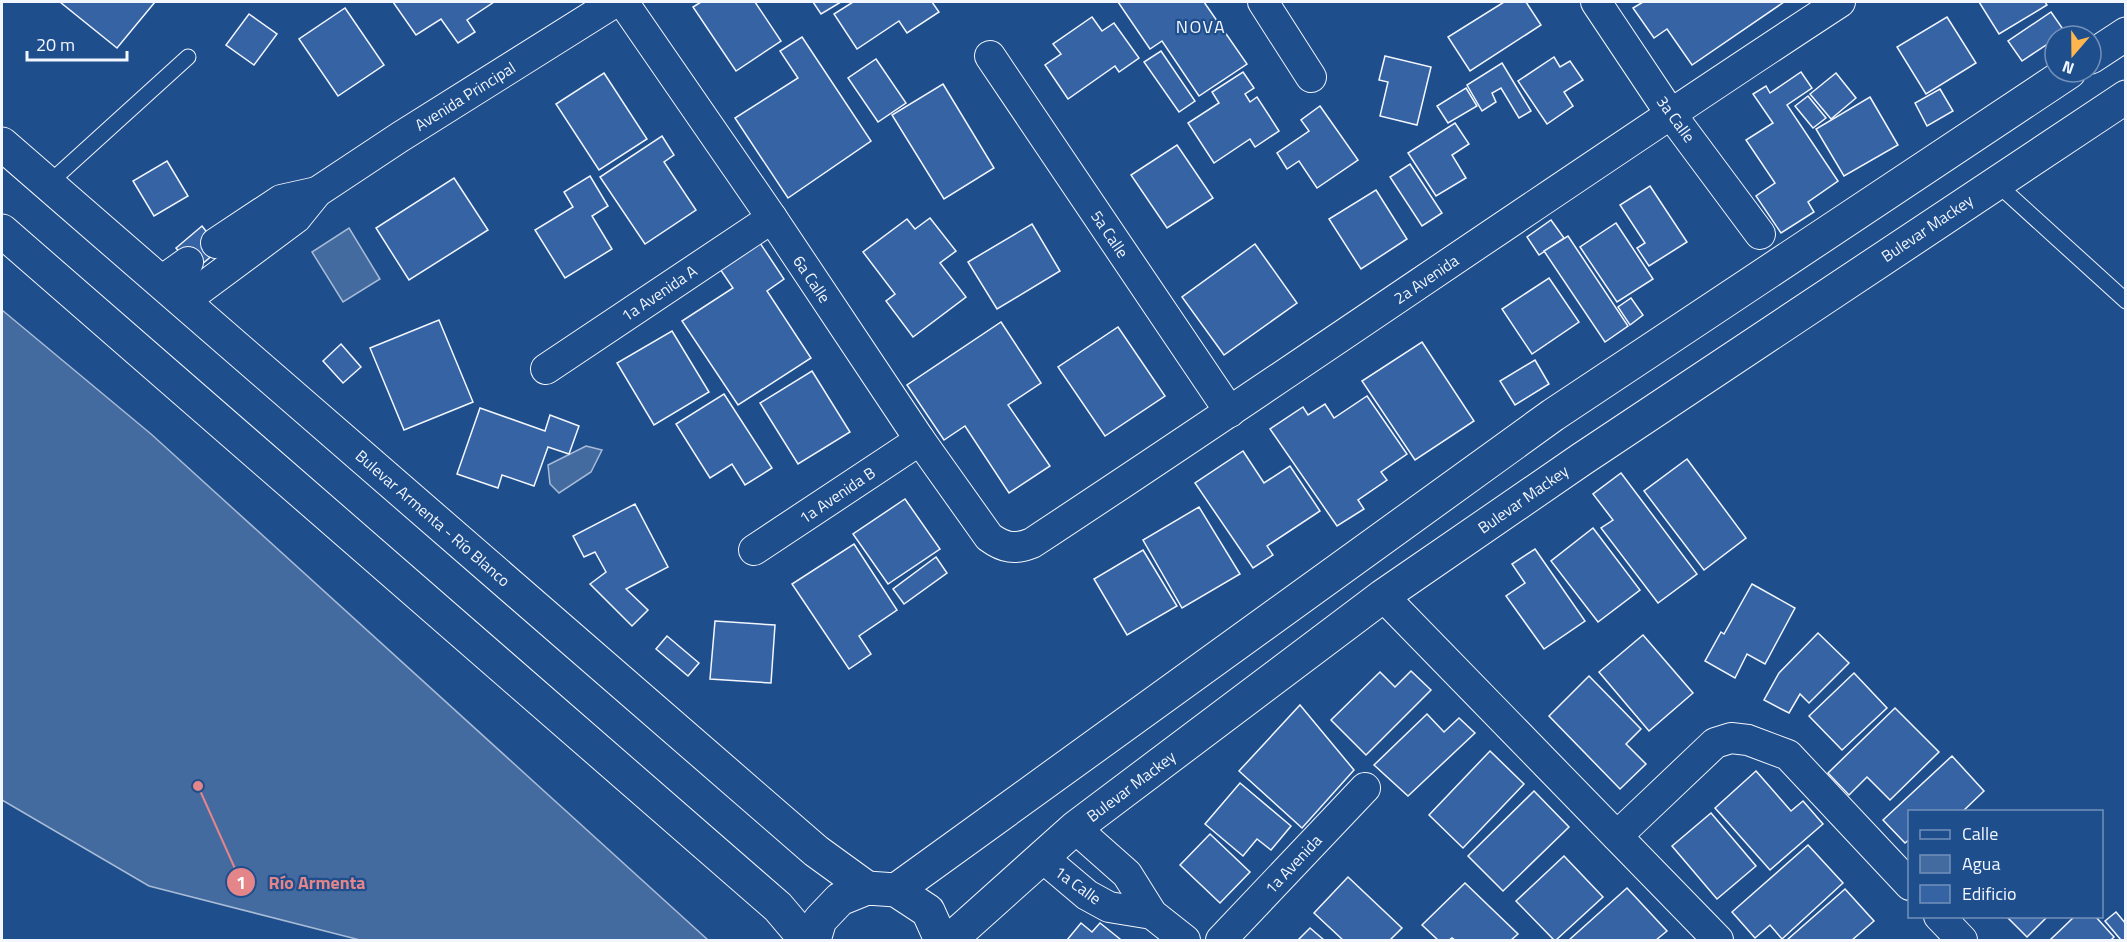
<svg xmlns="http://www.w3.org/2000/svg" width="2127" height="942" viewBox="0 0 2127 942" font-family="'Titillium Web',sans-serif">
	<rect width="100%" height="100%" fill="#1f4e8c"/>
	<g fill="#446ba0" stroke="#a8bbd7" stroke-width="1.5">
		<polygon points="349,228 380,279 343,302 312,252"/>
		<polygon points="2,310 151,434 708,940 360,940 149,886 2,800"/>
		<polygon points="586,446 602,450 591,472 559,493 550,484 548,465"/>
	</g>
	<g fill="#3563a3" stroke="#f2f6ff" stroke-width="1.5">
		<polygon points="60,2 155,2 117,48"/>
		<polygon points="393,2 494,2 467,20 475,32 458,43 441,19 416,35"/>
		<polygon points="701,2 755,2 781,41 736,71 693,7"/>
		<polygon points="813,2 841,2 821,14"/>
		<polygon points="853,2 932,2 939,12 907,33 899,21 857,49 834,14"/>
		<polygon points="1118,2 1204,2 1247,64 1199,96 1162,41 1150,49"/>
		<polygon points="1504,2 1526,2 1541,25 1470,71 1448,37"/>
		<polygon points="1643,2 1784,2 1692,65 1667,29 1654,38 1633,8"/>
		<polygon points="1979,2 2045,2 2047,5 1999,34"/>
		<polygon points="345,8 384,65 338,96 299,39"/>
		<polygon points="2051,12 2065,32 2060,36 2055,36 2055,39 2022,61 2008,41"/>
		<polygon points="249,14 277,34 254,65 226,45"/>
		<polygon points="1092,17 1102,31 1114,23 1139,58 1119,72 1115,66 1068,99 1045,65 1061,54 1053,44"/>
		<polygon points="1947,17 1976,63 1926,94 1897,47"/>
		<polygon points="802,37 871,141 788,198 735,118 798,78 780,51"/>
		<polygon points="1161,51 1195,101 1179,112 1144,62"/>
		<polygon points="1385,56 1431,67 1417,125 1380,116 1388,82 1379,80"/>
		<polygon points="1554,57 1560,67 1570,61 1583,80 1564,92 1573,106 1547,124 1518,81"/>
		<polygon points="876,59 906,103 878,122 848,78"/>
		<polygon points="1502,63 1531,111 1519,118 1501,88 1492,93 1496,102 1482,111 1467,85"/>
		<polygon points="1243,72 1254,88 1245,94 1250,102 1257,97 1279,131 1255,147 1250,139 1214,163 1188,123 1219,103 1212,92"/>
		<polygon points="1801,72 1812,88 1787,105 1838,181 1808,202 1814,212 1781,233 1756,196 1775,183 1746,140 1773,123 1753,94 1766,86 1770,93"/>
		<polygon points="604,73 647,139 599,170 556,104"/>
		<polygon points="1836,73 1856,98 1831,119 1810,94"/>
		<polygon points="943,84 994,168 944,199 892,115"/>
		<polygon points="1466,88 1477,106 1448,123 1437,106"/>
		<polygon points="1940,89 1953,111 1927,126 1915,103"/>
		<polygon points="1808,96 1826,118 1813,128 1795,106"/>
		<polygon points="1870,97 1898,145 1844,176 1816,129"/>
		<polygon points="1320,106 1358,160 1317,188 1299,161 1287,169 1277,153 1309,131 1301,120"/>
		<polygon points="1455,123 1469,144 1452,155 1466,178 1436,196 1408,153"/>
		<polygon points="662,136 674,155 664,162 696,210 645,244 600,177"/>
		<polygon points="1177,145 1213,198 1167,228 1131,175"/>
		<polygon points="167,161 188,196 154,216 133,181"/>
		<polygon points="1410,164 1442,213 1422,226 1390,177"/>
		<polygon points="590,176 608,206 592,216 612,249 565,278 535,230 573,207 564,192"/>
		<polygon points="454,178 488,230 409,280 376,228"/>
		<polygon points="1650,186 1687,242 1649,266 1637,248 1645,243 1620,205"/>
		<polygon points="1376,190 1407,239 1361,269 1329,219"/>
		<polygon points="930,218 956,251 940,263 966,297 913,337 886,301 895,294 863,252 907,219 915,229"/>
		<polygon points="1551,220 1564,238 1539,255 1527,237"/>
		<polygon points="1616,223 1653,279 1617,302 1580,247"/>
		<polygon points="1032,224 1060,271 997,309 968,262"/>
		<polygon points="202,226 220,249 195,270 176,248"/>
		<polygon points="1568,236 1628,326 1605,342 1544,251"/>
		<polygon points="760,243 784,279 767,291 811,358 738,405 682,321 733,288 720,269"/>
		<polygon points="1255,244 1297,303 1224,355 1182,297"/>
		<polygon points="1549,278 1579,322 1532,354 1502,309"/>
		<polygon points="1631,298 1643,315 1630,325 1618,307"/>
		<polygon points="439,320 473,402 404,430 370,348"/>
		<polygon points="1001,322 1041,383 1008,405 1050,466 1009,493 965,426 944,440 907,385"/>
		<polygon points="1118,327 1165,396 1105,436 1058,367"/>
		<polygon points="672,331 709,392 654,425 617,363"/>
		<polygon points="1422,342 1474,421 1415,460 1362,381"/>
		<polygon points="341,344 361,367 343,383 323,361"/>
		<polygon points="1535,360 1549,384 1515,405 1500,381"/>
		<polygon points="812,371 850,432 798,464 760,403"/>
		<polygon points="724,394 772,468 745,485 732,464 710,478 676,424"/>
		<polygon points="1367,396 1407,454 1381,472 1387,480 1358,500 1364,509 1337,526 1270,429 1303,407 1308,415 1325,404 1334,418"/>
		<polygon points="480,408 545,431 550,415 579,426 569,454 548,447 534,486 502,475 498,488 457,474"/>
		<polygon points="1243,451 1264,483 1290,466 1320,511 1267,546 1273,555 1253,568 1195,483"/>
		<polygon points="1687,459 1746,538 1704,570 1644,491"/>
		<polygon points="1621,473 1697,574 1658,603 1601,528 1613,520 1593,494"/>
		<polygon points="905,499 940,549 888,584 853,534"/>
		<polygon points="635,504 668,567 626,589 648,610 632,626 590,584 606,572 595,552 584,557 573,536"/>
		<polygon points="1199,507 1240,574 1182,608 1143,540"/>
		<polygon points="1593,528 1640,590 1598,622 1551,561"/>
		<polygon points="854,544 897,610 859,636 871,654 849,669 792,584"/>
		<polygon points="1535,549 1585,621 1544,649 1506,596 1525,583 1512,564"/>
		<polygon points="1143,550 1177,606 1127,635 1094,579"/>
		<polygon points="936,557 947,573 904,604 893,589"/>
		<polygon points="1752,584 1795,608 1765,664 1747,654 1735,678 1705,661 1721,632 1724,634"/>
		<polygon points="715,621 775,625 771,683 710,679"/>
		<polygon points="1818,633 1849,663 1809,703 1800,694 1789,713 1764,700 1779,673"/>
		<polygon points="1643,635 1693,693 1649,731 1599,672"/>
		<polygon points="667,636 699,663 688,676 656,649"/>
		<polygon points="1411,671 1431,690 1366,755 1331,720 1380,672 1395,687"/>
		<polygon points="1854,673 1887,708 1842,750 1809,716"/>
		<polygon points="1589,676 1641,729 1626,744 1646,764 1620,789 1549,716"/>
		<polygon points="1300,705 1354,770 1302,828 1239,771"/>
		<polygon points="1895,708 1939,752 1890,800 1867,777 1849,795 1828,773"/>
		<polygon points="1427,714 1444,732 1459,718 1475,733 1408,796 1374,765"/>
		<polygon points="1490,751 1524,784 1463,848 1429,815"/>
		<polygon points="1952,756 1984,791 1962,812 1910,812 1910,839 1905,843 1883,820"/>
		<polygon points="1756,771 1791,811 1803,801 1823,824 1770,870 1715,808"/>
		<polygon points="1240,783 1291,826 1271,850 1257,839 1243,856 1205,824"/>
		<polygon points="1534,791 1569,827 1503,891 1468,856"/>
		<polygon points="1711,813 1756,866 1717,899 1672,846"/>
		<polygon points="1210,834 1250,872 1220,903 1180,865"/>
		<polygon points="1808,845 1843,883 1782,939 1770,925 1755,938 1732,912"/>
		<polygon points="1564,856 1603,897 1556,940 1554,940 1516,901"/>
		<polygon points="1348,877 1402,928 1390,940 1343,940 1314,913"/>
		<polygon points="1465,883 1518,934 1511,940 1455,940 1452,938 1449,940 1438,940 1422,925"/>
		<polygon points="1627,888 1667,931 1656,940 1569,940"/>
		<polygon points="1845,889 1874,921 1852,940 1787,940"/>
		<polygon points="2116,912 2126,924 2126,940 2121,940 2105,921"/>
		<polygon points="2006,916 2048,916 2027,937"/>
		<polygon points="2075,916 2095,916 2114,937 2111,940 2050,940"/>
		<polygon points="1081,923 1092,932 1100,923 1120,939 1118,940 1067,940"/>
		<polygon points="1310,928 1324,940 1298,940"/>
	</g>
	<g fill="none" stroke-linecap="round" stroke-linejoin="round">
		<defs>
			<g id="lane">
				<polyline points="1995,182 2126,301"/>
				<polyline points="48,184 188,57"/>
			</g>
			<g id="street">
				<path d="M623,2L772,218L920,440L989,537C1004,548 1015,550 1032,543C1303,365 1569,179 1840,2"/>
				<polyline points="1263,2 1311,77"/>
				<polyline points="1596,2 1670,113 1760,234"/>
				<polyline points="990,56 1230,412"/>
				<polyline points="216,243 281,200 317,192"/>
				<polyline points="160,282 188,262"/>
				<polyline points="183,302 296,218 317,192 400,137 615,2"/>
				<polyline points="546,369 772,218"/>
				<polyline points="754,550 920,440"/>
				<polyline points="1383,596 1718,940"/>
				<polyline points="1075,828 1127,874 1152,914 1185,940"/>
				<polyline points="1617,836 1715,743 1731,738 1748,740 1788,755 1910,885"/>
				<polyline points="1042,857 1087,895 1109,907 1152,914"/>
				<polyline points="1939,916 1962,940"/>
				<polyline points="1221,940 1365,788"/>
			</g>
			<g id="secondary">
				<polyline points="2091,57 2126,34"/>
				<polyline points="2,144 816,851 867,888"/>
				<polyline points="2,231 778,907 806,940"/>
				<polyline points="896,890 1553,415 2069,72"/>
				<polyline points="814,940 820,920 840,899 867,888 896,890 928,911 941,940"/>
				<polyline points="950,940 1075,828 1383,596 1582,459 2126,97"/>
			</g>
		</defs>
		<use href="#lane" stroke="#f2f6ff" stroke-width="17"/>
		<use href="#street" stroke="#f2f6ff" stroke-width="32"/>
		<use href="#secondary" stroke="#f2f6ff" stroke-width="35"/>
		<use href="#lane" stroke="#1f4e8c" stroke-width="15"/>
		<use href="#street" stroke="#1f4e8c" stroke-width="30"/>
		<use href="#secondary" stroke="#1f4e8c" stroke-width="33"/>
	</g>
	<g text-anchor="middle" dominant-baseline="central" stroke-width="4.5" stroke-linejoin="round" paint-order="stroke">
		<g font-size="16" fill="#f2f6ff" stroke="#1f4e8c">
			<text transform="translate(465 96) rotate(-32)">Avenida Principal</text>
			<text transform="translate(1676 119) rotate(54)">3a Calle</text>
			<text transform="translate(1927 228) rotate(-34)">Bulevar Mackey</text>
			<text transform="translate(1110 234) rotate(56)">5a Calle</text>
			<text transform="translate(812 279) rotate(56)">6a Calle</text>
			<text transform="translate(1426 279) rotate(-34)">2a Avenida</text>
			<text transform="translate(659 293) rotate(-34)">1a Avenida A</text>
			<text transform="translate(837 495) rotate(-34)">1a Avenida B</text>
			<text transform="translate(1523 499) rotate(-35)">Bulevar Mackey</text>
			<text transform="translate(433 518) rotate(41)">Bulevar Armenta - Río Blanco</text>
			<text transform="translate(1131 786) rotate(-37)">Bulevar Mackey</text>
			<text transform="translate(1293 864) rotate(-47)">1a Avenida</text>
			<text transform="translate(1078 885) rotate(36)">1a Calle</text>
		</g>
		<g font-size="18" letter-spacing="1.5" fill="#f2f6ff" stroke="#1f4e8c">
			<text x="1201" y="26">NOVA</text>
		</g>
	</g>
	<path fill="none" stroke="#e38589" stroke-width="2" d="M198 786L241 882"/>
	<g fill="#e38589" stroke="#1f4e8c" stroke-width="2">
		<circle cx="198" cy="786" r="6"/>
		<circle cx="241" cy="882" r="15"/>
	</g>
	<g font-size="18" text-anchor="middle" font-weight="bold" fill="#fff">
		<text x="241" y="889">1</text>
	</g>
	<g font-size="18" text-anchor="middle" font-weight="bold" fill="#e38589" stroke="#1f4e8c" stroke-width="4.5" stroke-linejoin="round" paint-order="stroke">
		<text x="317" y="889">Río Armenta</text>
	</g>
	<rect width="2127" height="942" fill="none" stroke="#f2f6ff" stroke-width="6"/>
	<rect x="1908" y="810" width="195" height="108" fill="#1f4e8c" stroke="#7391ba" stroke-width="1.5"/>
	<rect x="1920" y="830" width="30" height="9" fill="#1f4e8c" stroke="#7391ba" stroke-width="1.5"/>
	<text x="1962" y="840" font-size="18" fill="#f2f6ff">Calle</text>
	<rect x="1920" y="855" width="30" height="18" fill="#446ba0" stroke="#7391ba" stroke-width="1.5"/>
	<text x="1962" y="870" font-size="18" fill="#f2f6ff">Agua</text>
	<rect x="1920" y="885" width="30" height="18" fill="#3563a3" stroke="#7391ba" stroke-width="1.5"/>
	<text x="1962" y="900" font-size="18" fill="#f2f6ff">Edificio</text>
	<g transform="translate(2073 54) rotate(200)"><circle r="28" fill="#1f4e8c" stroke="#7391ba" stroke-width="1.5"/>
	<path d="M0-4.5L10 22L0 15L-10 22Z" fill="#ffb74d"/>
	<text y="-9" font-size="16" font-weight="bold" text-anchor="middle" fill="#f2f6ff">N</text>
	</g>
	<path d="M27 51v9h100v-9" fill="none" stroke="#f2f6ff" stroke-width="3"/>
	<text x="36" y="51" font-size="18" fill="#f2f6ff" stroke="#1f4e8c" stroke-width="4.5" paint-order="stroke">20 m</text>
</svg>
